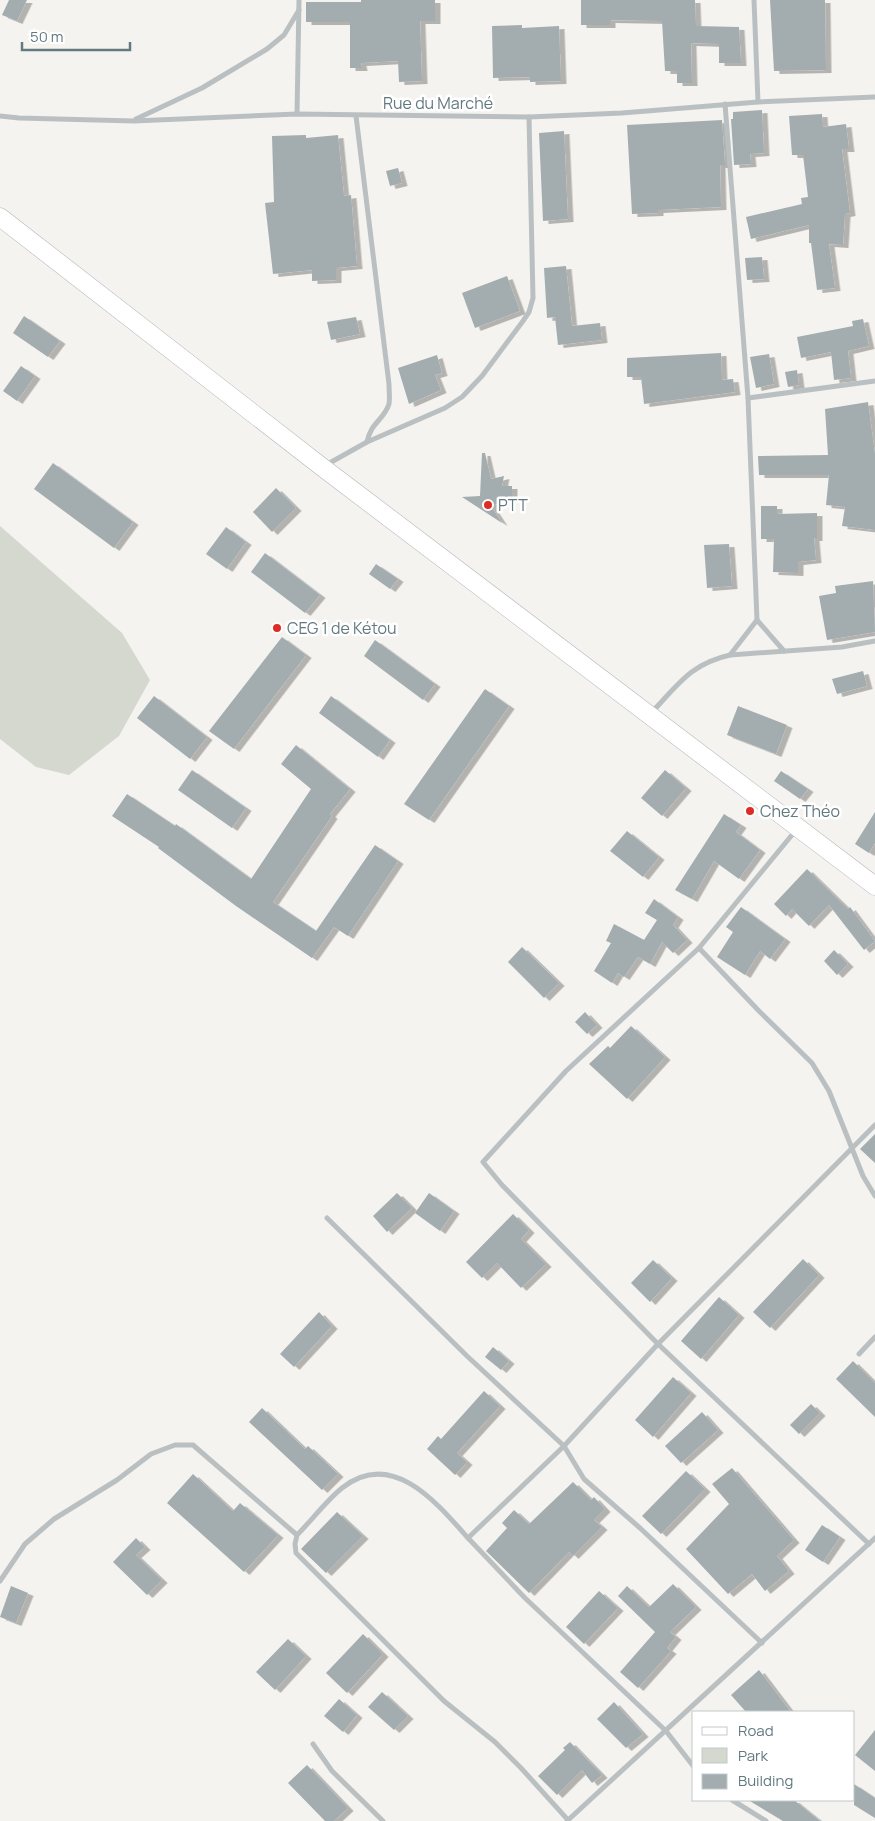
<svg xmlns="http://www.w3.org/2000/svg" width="875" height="1821" viewBox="0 0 875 1821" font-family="Manrope,sans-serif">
	<defs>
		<filter id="shadow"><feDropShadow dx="5.5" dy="3" stdDeviation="0" flood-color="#0004"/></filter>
	</defs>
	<rect width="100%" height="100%" fill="#f4f3ef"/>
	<polygon fill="#d4d8cf" points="0,526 122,633 150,680 119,736 69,775 36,767 0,739"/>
	<g fill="#a3adb0" filter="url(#shadow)">
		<polygon points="9,0 27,0 17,21 2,15"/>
		<polygon points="361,0 435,0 435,21 420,21 422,81 399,82 398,61 361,63 362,68 350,68 350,22 306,22 306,2 361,2"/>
		<polygon points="581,0 695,0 696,26 739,27 741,63 719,63 719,44 691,43 692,83 677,83 677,71 665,71 662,21 610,20 610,25 581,25"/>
		<polygon points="770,0 825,0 826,70 774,71"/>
		<polygon points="522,25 522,28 559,26 561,81 530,82 530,77 493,78 492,26"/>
		<polygon points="762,110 764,153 750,154 751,164 734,165 731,119 733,119 733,112"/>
		<polygon points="822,114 823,127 846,124 849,149 842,149 850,213 845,214 843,245 829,244 835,288 817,290 811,243 809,243 809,225 751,239 746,217 802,204 801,198 808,197 803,155 792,155 789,116"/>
		<polygon points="722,120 725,165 720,165 721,207 658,210 658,213 632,214 627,125"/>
		<polygon points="564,131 568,219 543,221 539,133"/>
		<polygon points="306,135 306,138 338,135 344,196 351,195 357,266 336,268 336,280 312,281 312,270 273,274 265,203 274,202 272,136"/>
		<polygon points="398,168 402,183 390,186 386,171"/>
		<polygon points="762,257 764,279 747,280 745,258"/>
		<polygon points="566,266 572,326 600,323 602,340 558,345 555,317 547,318 544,268"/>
		<polygon points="507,276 520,311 475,328 462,293"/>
		<polygon points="24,316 60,341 48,357 13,333"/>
		<polygon points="356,317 360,334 331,340 327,322"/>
		<polygon points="863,319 869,346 848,351 851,378 834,380 831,352 801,358 797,337 853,326 852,321"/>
		<polygon points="721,353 722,380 733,379 735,392 644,404 641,377 627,377 627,358"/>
		<polygon points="769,354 774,384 756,388 750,357"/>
		<polygon points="437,355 442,373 435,375 441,390 409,404 398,368"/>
		<polygon points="21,366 35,376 17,401 3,391"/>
		<polygon points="797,370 799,385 788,387 785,372"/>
		<polygon points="868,402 875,454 875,530 842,526 845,507 826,505 829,475 759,475 758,456 828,455 825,409"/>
		<polygon points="482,453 485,453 491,479 504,476 502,486 512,486 512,499 491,506 502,523 462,497 480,496"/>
		<polygon points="53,463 133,522 114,548 34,489"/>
		<polygon points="276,488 296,508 272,532 253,512"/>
		<polygon points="761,506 777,506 777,514 817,513 817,538 814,538 816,560 798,562 798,573 773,572 774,539 761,539"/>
		<polygon points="226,527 246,542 227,569 206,554"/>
		<polygon points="729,544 732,586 707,588 704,545"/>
		<polygon points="265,553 320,595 305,613 251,572"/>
		<polygon points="376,564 398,579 390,589 369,574"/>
		<polygon points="873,581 875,632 827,640 819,596 836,593 835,586"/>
		<polygon points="282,637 306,655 234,749 209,731"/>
		<polygon points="375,640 435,684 423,700 364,656"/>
		<polygon points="863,671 867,686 837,694 832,679"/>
		<polygon points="485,689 509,706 429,820 404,804"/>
		<polygon points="154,696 207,737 190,759 137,718"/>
		<polygon points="331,696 390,740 378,757 319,713"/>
		<polygon points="738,706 787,725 776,754 727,735"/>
		<polygon points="296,745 350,789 330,814 332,816 273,902 316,931 375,845 398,861 348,936 334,927 312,958 236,906 158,848 159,847 112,816 127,794 175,826 176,824 251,879 311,789 281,764"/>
		<polygon points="192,770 246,808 232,828 178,790"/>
		<polygon points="665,770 686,788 662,816 641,798"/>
		<polygon points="781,771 808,789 800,799 774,781"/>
		<polygon points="875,812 875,843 869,853 855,844"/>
		<polygon points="724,814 741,825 736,832 760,850 739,879 714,861 692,899 675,890"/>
		<polygon points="627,831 659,857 643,877 610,851"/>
		<polygon points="807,869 848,909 850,907 875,941 864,950 829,905 809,926 792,909 786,916 774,904"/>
		<polygon points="654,899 678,917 673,925 687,940 673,953 662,942 650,964 638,957 624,977 618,973 612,983 594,971 611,943 606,941 614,924 644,940 657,920 645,913"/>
		<polygon points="741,907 785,939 770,959 760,951 745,975 717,957 733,932 726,927"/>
		<polygon points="522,947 559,983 544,998 508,962"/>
		<polygon points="834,950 848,964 837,975 824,961"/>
		<polygon points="585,1012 597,1025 587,1034 575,1022"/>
		<polygon points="631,1026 665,1057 627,1099 589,1064 608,1046 610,1048"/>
		<polygon points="875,1134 875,1163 860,1149"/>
		<polygon points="397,1193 412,1208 387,1232 373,1216"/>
		<polygon points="429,1193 454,1211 440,1231 415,1213"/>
		<polygon points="513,1214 529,1230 521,1239 546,1264 521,1288 497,1263 482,1278 466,1262"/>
		<polygon points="803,1259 819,1275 770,1328 753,1312"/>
		<polygon points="653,1260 672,1278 650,1302 631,1283"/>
		<polygon points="719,1297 739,1315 701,1359 681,1341"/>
		<polygon points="319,1312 332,1326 294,1367 280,1354"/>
		<polygon points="493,1347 509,1361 501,1370 485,1357"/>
		<polygon points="853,1361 875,1383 875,1417 836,1379"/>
		<polygon points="673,1377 691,1393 653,1437 635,1420"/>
		<polygon points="484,1391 500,1406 457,1453 467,1462 455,1475 427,1449 438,1436 441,1439"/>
		<polygon points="811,1404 820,1413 799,1434 790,1425"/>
		<polygon points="262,1408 305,1449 308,1446 338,1474 322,1490 249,1422"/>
		<polygon points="702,1412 718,1430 681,1463 665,1446"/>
		<polygon points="732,1468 794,1540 777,1556 789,1571 765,1591 752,1574 728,1594 686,1549 729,1504 712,1484"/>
		<polygon points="686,1471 705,1489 661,1534 642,1516"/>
		<polygon points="193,1474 233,1511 240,1503 278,1535 244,1572 167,1503"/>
		<polygon points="573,1482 591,1500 594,1497 605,1509 594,1520 602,1527 573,1556 569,1552 529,1593 486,1551 507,1528 502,1523 514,1510 529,1524"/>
		<polygon points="337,1512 363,1536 326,1573 301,1549"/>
		<polygon points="822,1525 840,1537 823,1562 805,1550"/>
		<polygon points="136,1538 145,1547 136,1555 162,1580 147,1595 113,1562"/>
		<polygon points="673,1584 696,1607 670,1632 676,1637 667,1648 671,1651 638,1688 620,1672 655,1632 618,1596 627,1586 649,1607"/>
		<polygon points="11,1586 28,1593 16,1623 0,1617"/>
		<polygon points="599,1591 618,1608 584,1644 566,1627"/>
		<polygon points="363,1634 383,1654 347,1693 326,1673"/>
		<polygon points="288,1639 306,1656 275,1690 256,1672"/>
		<polygon points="759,1670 791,1712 746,1712 731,1695"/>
		<polygon points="382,1692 408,1716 394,1730 368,1707"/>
		<polygon points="339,1699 357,1715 343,1732 324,1716"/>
		<polygon points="614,1702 643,1734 626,1748 597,1719"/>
		<polygon points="875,1730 875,1771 855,1755"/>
		<polygon points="570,1742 602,1775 592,1783 582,1770 557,1795 538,1776 565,1750 563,1748"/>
		<polygon points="307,1765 348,1808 334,1821 325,1821 288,1783"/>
		<polygon points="854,1784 875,1798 875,1818 854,1805"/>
		<polygon points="748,1800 794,1800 820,1821 783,1821"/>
	</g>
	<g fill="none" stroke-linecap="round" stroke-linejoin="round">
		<defs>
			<polyline id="primary" points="0,217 322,467 875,886"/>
		</defs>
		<use href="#primary" stroke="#aeb4b7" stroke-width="19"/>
		<g stroke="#bac0c2" stroke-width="5">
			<polyline points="754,0 758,102"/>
			<polyline points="725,104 748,398 757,620 730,655"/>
			<polyline points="297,114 299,0"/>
			<polyline points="0,116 19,118 134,121 297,114 529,117 622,113 758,102 875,97"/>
			<path d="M356,116L389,384C389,391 390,398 389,404C384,420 371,422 367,442"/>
			<polyline points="136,119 202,88 267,49 284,35 299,10"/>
			<polyline points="748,398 875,381"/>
			<polyline points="326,465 367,442 445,408 462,397 482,376 523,321 529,312 533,298 529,117"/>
			<polyline points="757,620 784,651"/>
			<path d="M651,713C678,685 690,664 730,655L842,647L875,641"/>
			<polyline points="796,830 699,948 566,1071 483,1162 502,1185 658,1344 869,1544"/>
			<polyline points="699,948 759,1011 812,1063 829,1091 863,1176 875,1196"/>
			<polyline points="327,1218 467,1356 564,1446 658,1344 875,1125"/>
			<polyline points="859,1354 875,1337"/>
			<path d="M468,1538C437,1503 392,1448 342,1488C326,1501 312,1520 297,1535L295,1544L296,1553L444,1701L495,1742L521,1768L568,1820"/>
			<polyline points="0,1581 25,1544 54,1519 117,1480 151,1454 175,1445 193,1445 297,1535"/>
			<polyline points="313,1744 332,1771 383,1821"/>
			<polyline points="694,1767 666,1731 525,1598 468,1538 564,1446 584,1479 640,1528 762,1643"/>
			<polyline points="732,1800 766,1821"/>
			<polyline points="567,1821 875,1538"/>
		</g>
		<use href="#primary" stroke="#fff" stroke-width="18"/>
	</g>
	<g fill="#dd2c26" stroke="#fff" stroke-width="2">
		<circle cx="488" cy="505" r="5"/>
		<circle cx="277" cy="628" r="5"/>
		<circle cx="750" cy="811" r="5"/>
	</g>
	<g text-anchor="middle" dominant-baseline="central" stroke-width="5" stroke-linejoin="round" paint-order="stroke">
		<g font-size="16" fill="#637980" stroke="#fff">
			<text x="438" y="103">Rue du Marché</text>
		</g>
		<g font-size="16" fill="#637980" stroke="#fff" text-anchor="start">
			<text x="498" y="505">PTT</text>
			<text x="287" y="628">CEG 1 de Kétou</text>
			<text x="760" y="811">Chez Théo</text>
		</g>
	</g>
	<rect x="692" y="1711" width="162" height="90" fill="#ffffff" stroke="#c1c9cc"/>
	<rect x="702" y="1727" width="25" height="8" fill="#ffffff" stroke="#c1c9cc"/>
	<text x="738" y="1736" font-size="15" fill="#637980">Road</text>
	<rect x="702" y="1748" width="25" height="15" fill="#d4d8cf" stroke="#c1c9cc"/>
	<text x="738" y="1761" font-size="15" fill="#637980">Park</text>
	<rect x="702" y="1774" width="25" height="15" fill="#a3adb0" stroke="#c1c9cc"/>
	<text x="738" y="1786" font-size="15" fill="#637980">Building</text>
	<path d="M22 42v8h108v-8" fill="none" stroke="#637980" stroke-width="2.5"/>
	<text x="30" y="42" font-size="15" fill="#637980" stroke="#ffffff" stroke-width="4" paint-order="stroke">50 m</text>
</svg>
